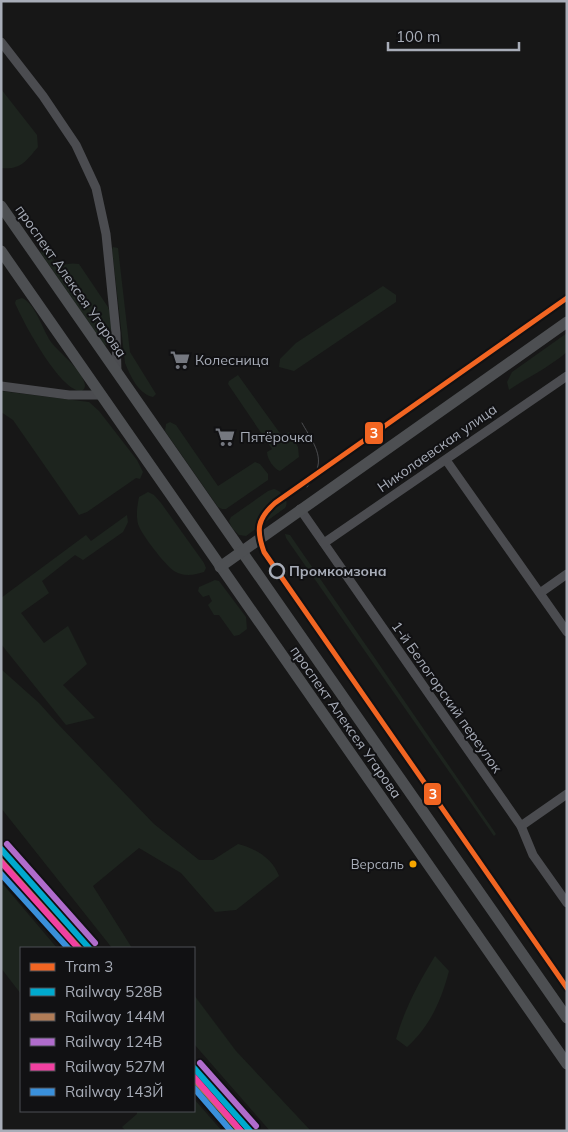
<svg xmlns="http://www.w3.org/2000/svg" width="568" height="1132" viewBox="0 0 568 1132" font-family="Mulish,sans-serif">
	<rect width="100%" height="100%" fill="#171717"/>
	<g fill="#1d241e">
		<path d="M1,89L37,135L38,147C26,161 21,170 1,168Z"/>
		<path d="M113,247L118,248L130,352L156,394L153,397C138,394 130,375 125,363L112,249Z"/>
		<path d="M44,250L57,265C65,266 69,262 79,264L108,307L111,315L112,339L105,346L40,252Z"/>
		<polygon points="383,286 396,295 396,302 294,371 279,367 280,359 296,343"/>
		<path d="M22,298C36,304 42,329 51,342C60,354 82,369 85,385C85,388 84,389 82,391C61,393 23,322 15,303L16,300Z"/>
		<path d="M567,333V352C548,368 528,377 509,390L507,382L512,372Z"/>
		<path d="M238,375L282,436L289,432L298,447L299,457L280,471C274,469 267,459 267,452L272,449L228,384L229,381Z"/>
		<polygon points="1,391 89,402 99,411 137,460 143,472 140,479 136,478 87,512 79,515 13,420 1,412"/>
		<polygon points="170,422 176,425 218,486 255,462 260,464 268,474 268,480 226,509 222,509 218,507 165,431 166,424"/>
		<path d="M274,489C282,491 290,500 285,508L246,536L239,535L232,528L229,521L231,517L268,491Z"/>
		<path d="M148,492L154,495L161,503L204,563L206,568L204,572C195,575 183,577 174,571C165,565 141,534 138,524C136,516 137,506 139,497Z"/>
		<polygon points="127,515 128,522 123,532 83,560 75,555 42,581 49,593 21,613 44,643 68,626 87,664 63,685 95,718 66,725 1,644 1,598 86,535 91,541"/>
		<polygon points="285,534 290,535 496,834 494,836 286,538"/>
		<polygon points="215,580 219,581 246,617 247,629 239,635 234,636 219,615 214,615 208,605 212,601 209,595 203,597 198,591 199,587"/>
		<path d="M1,669L39,703L57,723L154,824L199,860H213L238,844C255,848 273,859 279,876L236,910L215,912L181,873L139,848L93,886L132,948H112L1,808Z"/>
		<polygon points="1,882 57,948 21,948 21,994 1,968"/>
		<path d="M435,956L449,971C441,1001 430,1026 407,1047L396,1039C404,1010 419,982 435,956Z"/>
		<polygon points="194,995 236,1051 311,1131 270,1131 194,1044"/>
		<polygon points="194,1099 222,1131 126,1131 122,1127 137,1114 137,1111 194,1111"/>
	</g>
	<g fill="none" stroke-linecap="round" stroke-linejoin="round">
		<g stroke="#4b4c50" stroke-width="9">
			<polyline points="1,42 43,96 76,145 96,188 106,234 116,333 117,373"/>
			<polyline points="1,386 69,395 102,395"/>
			<polyline points="446,460 567,632"/>
			<polyline points="300,509 521,826 533,855 567,903"/>
			<polyline points="324,543 567,376"/>
			<polyline points="540,593 567,574"/>
			<polyline points="521,826 567,794"/>
		</g>
		<g stroke="#4d4f52" stroke-width="11">
			<polyline points="1,206 567,1018"/>
			<polyline points="1,251 567,1064"/>
			<polyline points="220,567 567,322"/>
		</g>
		<path stroke="#4b4c4f" stroke-width="1" d="M302,423C309,436 323,453 317,469C315,475 311,481 307,487"/>
		<defs>
			<g id="rail-1">
				<polyline points="1,849 89,948"/>
				<polyline points="194,1068 250,1131"/>
			</g>
			<g id="rail-2">
				<polyline points="1,861 79,948"/>
				<polyline points="194,1079 240,1131"/>
			</g>
			<g id="rail-3">
				<polyline points="7,844 95,943"/>
				<polyline points="200,1063 256,1126"/>
			</g>
			<g id="rail-4">
				<polyline points="1,862 78,948"/>
				<polyline points="194,1077 241,1131"/>
			</g>
			<g id="rail-5">
				<polyline points="1,874 68,948"/>
				<polyline points="194,1088 231,1131"/>
			</g>
		</defs>
		<use href="#rail-1" stroke="#111113" stroke-width="10"/>
		<use href="#rail-2" stroke="#111113" stroke-width="10"/>
		<use href="#rail-3" stroke="#111113" stroke-width="10"/>
		<use href="#rail-4" stroke="#111113" stroke-width="10"/>
		<use href="#rail-5" stroke="#111113" stroke-width="10"/>
		<use href="#rail-1" stroke="#00a9ce" stroke-width="6"/>
		<use href="#rail-2" stroke="#b07c57" stroke-width="6"/>
		<use href="#rail-3" stroke="#b06ccc" stroke-width="6"/>
		<use href="#rail-4" stroke="#f240a1" stroke-width="6"/>
		<use href="#rail-5" stroke="#3a90db" stroke-width="6"/>
		<defs>
			<path id="tram-1" d="M567,298L275,503C257,519 256,530 264,552L567,988"/>
		</defs>
		<use href="#tram-1" stroke="#111113" stroke-width="9"/>
		<use href="#tram-1" stroke="#f26522" stroke-width="5"/>
	</g>
	<defs>
		<symbol id="supermarket-bare" viewBox="-9 -9 18 18"><path d="M-6-5.5h2.5l.6 2H6L4.5 2H-2.5L-4.4-4H-6ZM-1.5 3.2a1.3 1.3 0 1 0 .1 0ZM3 3.2a1.3 1.3 0 1 0 .1 0Z" fill="#757880" stroke="#111113" stroke-width="2.5" paint-order="stroke"/></symbol>
	</defs>
	<g fill-rule="evenodd">
		<use href="#supermarket-bare" x="166" y="346" width="28" height="28"/>
		<use href="#supermarket-bare" x="211" y="423" width="28" height="28"/>
	</g>
	<circle fill="#111113" stroke="#a8adb8" stroke-width="2.5" cx="277" cy="571" r="7"/>
	<circle fill="#f7a600" stroke="#111113" stroke-width="2" cx="413" cy="864" r="4.5"/>
	<g text-anchor="middle" dominant-baseline="central" stroke-width="4" stroke-linejoin="round" paint-order="stroke">
		<g font-size="13" fill="#a8adb8" stroke="#111113" text-anchor="end">
			<text x="404" y="864">Версаль</text>
		</g>
		<g font-size="14" fill="#a8adb8" stroke="#111113">
			<text transform="translate(71 281) rotate(55)">проспект Алексея Угарова</text>
			<text transform="translate(437 448) rotate(-35)">Николаевская улица</text>
			<text transform="translate(447 697) rotate(55)">1-й Белогорский переулок</text>
			<text transform="translate(346 722) rotate(55)">проспект Алексея Угарова</text>
		</g>
		<g font-size="14" fill="#a8adb8" stroke="#111113" text-anchor="start">
			<text x="195" y="360">Колесница</text>
			<text x="240" y="437">Пятёрочка</text>
		</g>
		<g font-size="14" font-weight="bold" fill="#a8adb8" stroke="#111113" text-anchor="start">
			<text x="289" y="571">Промкомзона</text>
		</g>
	</g>
	<g stroke="#111113" stroke-width="2">
		<rect x="364" y="421" width="20" height="24" rx="5" fill="#f26522"/>
		<rect x="423" y="782" width="19" height="24" rx="5" fill="#f26522"/>
	</g>
	<g font-size="14" text-anchor="middle" font-weight="bold" fill="#fff">
		<text x="374" y="438">3</text>
		<text x="433" y="799">3</text>
	</g>
	<rect width="568" height="1132" fill="none" stroke="#a8adb8" stroke-width="5"/>
	<rect x="20" y="947" width="175" height="165" fill="#111113" stroke="#4d4f55"/>
	<rect x="30" y="963" width="25" height="8" fill="#f26522" stroke="#4d4f55"/>
	<text x="65" y="972" font-size="15" fill="#a8adb8">Tram 3</text>
	<rect x="30" y="988" width="25" height="8" fill="#00a9ce" stroke="#4d4f55"/>
	<text x="65" y="997" font-size="15" fill="#a8adb8">Railway 528В</text>
	<rect x="30" y="1013" width="25" height="8" fill="#b07c57" stroke="#4d4f55"/>
	<text x="65" y="1022" font-size="15" fill="#a8adb8">Railway 144М</text>
	<rect x="30" y="1038" width="25" height="8" fill="#b06ccc" stroke="#4d4f55"/>
	<text x="65" y="1047" font-size="15" fill="#a8adb8">Railway 124В</text>
	<rect x="30" y="1063" width="25" height="8" fill="#f240a1" stroke="#4d4f55"/>
	<text x="65" y="1072" font-size="15" fill="#a8adb8">Railway 527М</text>
	<rect x="30" y="1088" width="25" height="8" fill="#3a90db" stroke="#4d4f55"/>
	<text x="65" y="1097" font-size="15" fill="#a8adb8">Railway 143Й</text>
	<path d="M388 42v8h131v-8" fill="none" stroke="#a8adb8" stroke-width="2.5"/>
	<text x="396" y="42" font-size="15" fill="#a8adb8" stroke="#111113" stroke-width="4" paint-order="stroke">100 m</text>
</svg>
